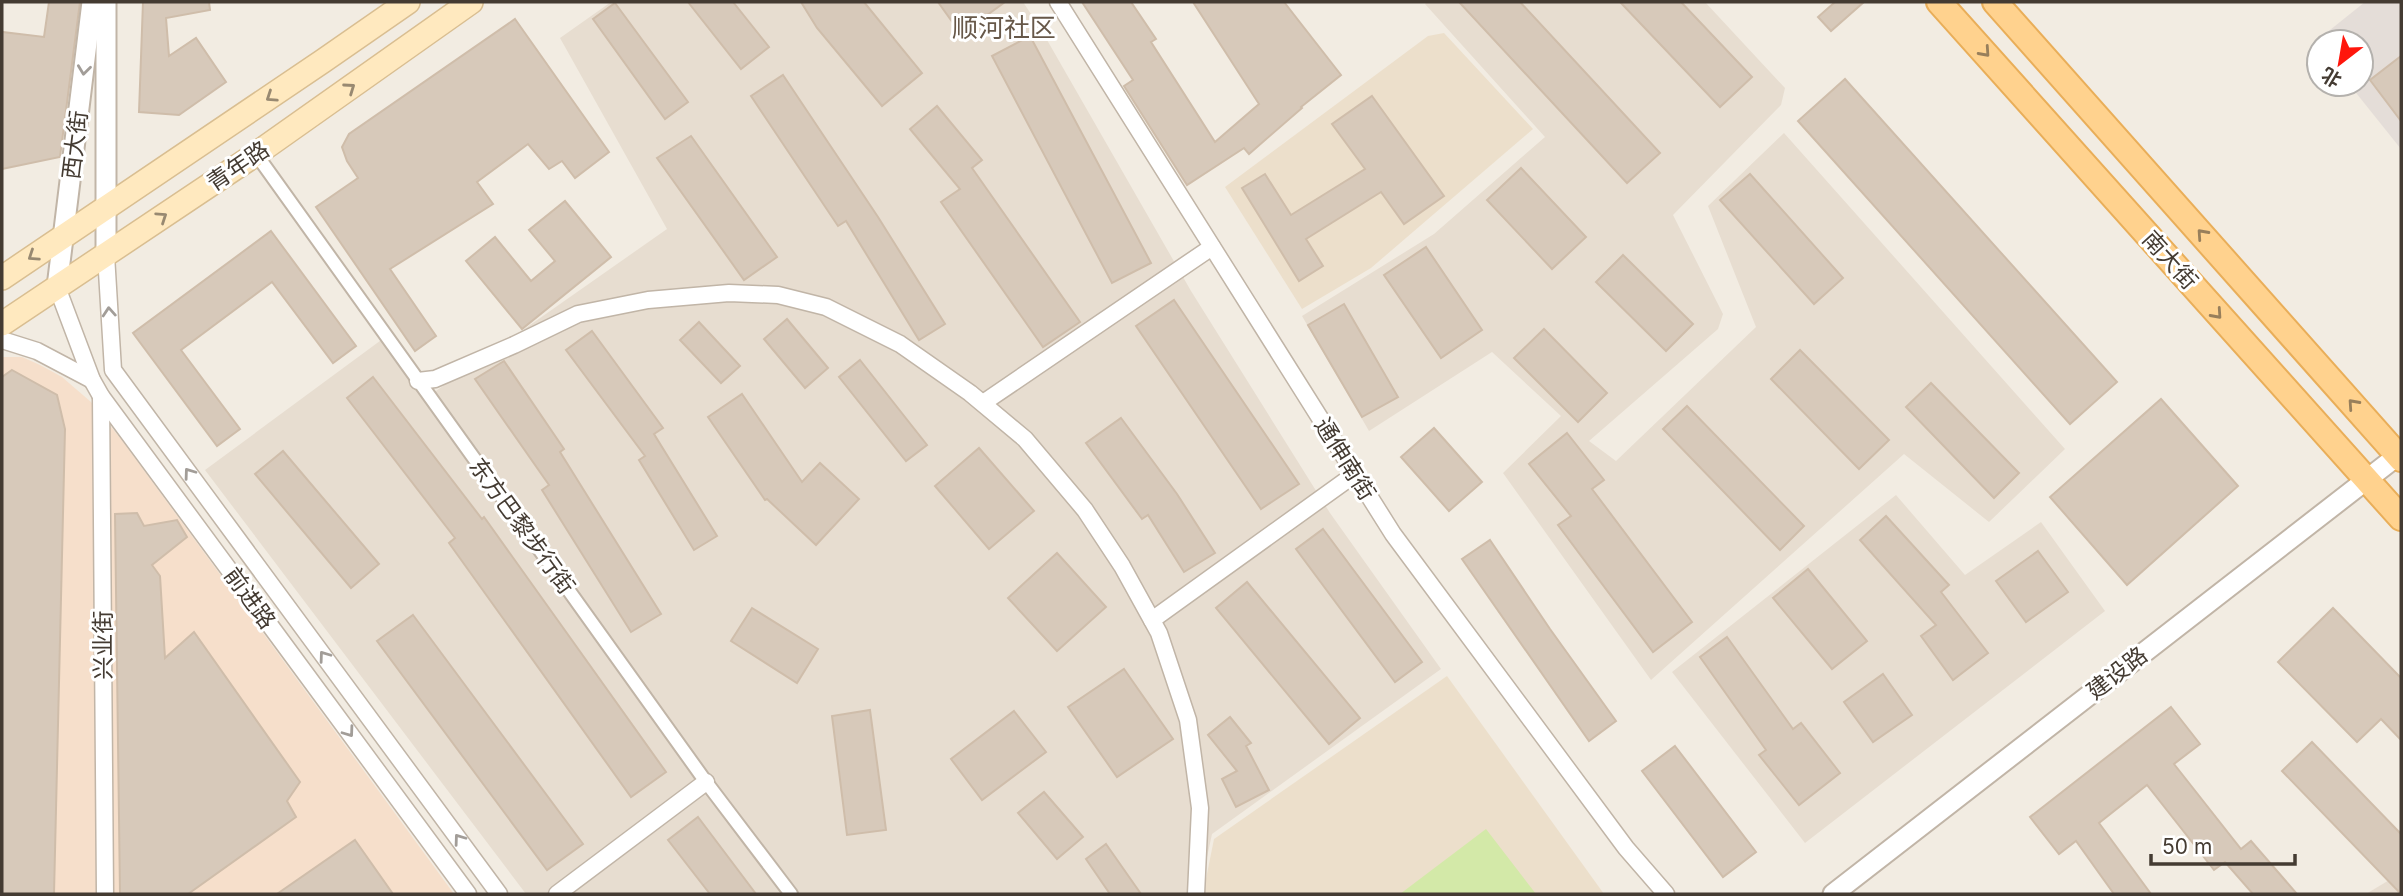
<svg xmlns="http://www.w3.org/2000/svg" width="2403" height="896" viewBox="0 0 2403 896" font-family="Inter,'Noto Sans SC',sans-serif">
	<rect width="100%" height="100%" fill="#f2ece2"/>
	<g fill="#e7ddd0">
		<polygon points="611,2 1023,2 1039,26 1191,291 1330,513 1441,669 1212,834 1199,894 526,894 205,470 388,335 433,393 667,229 560,38"/>
		<polygon points="1427,2 1705,2 1785,88 1781,105 1673,215 1723,314 1718,329 1589,441 1616,461 1756,327 1708,206 1784,133 2065,449 1989,522 1904,454 1651,680 1503,473 1561,416 1492,352 1369,431 1302,316 1434,234 1545,137 1425,4"/>
		<polygon points="1896,495 1965,575 2041,522 2105,611 1805,843 1672,672"/>
		<polygon points="2401,873 2401,894 2366,894"/>
	</g>
	<polygon fill="#f6dfcb" points="2,357 22,357 40,365 62,377 91,402 121,439 454,894 2,894"/>
	<polygon fill="#e4ddd8" points="2365,2 2401,2 2401,149 2349,84 2361,84 2361,42 2319,42 2319,47 2315,42"/>
	<g fill="#ecdfcb">
		<polygon points="1444,33 1533,129 1371,268 1302,309 1225,187 1428,36"/>
		<polygon points="1447,676 1604,894 1203,894 1214,839"/>
	</g>
	<polygon fill="#d3e9a8" points="1486,829 1536,894 1400,894"/>
	<g fill="#d7c9ba" stroke="#cfbdaa" stroke-width="2">
		<polygon points="49,2 80,2 60,157 2,169 2,32 44,37"/>
		<polygon points="143,2 209,2 210,10 166,18 169,56 196,38 226,82 179,115 139,112"/>
		<polygon points="688,2 733,2 769,47 741,69"/>
		<polygon points="801,2 864,2 922,73 882,106 817,28"/>
		<polygon points="938,2 1005,2 961,34"/>
		<polygon points="1082,2 1131,2 1156,39 1151,42 1215,142 1259,104 1193,2 1284,2 1341,75 1301,107 1302,108 1249,154 1244,148 1187,185 1124,86 1133,80"/>
		<polygon points="1459,2 1520,2 1660,153 1627,183"/>
		<polygon points="1620,2 1681,2 1752,77 1720,107"/>
		<polygon points="1835,2 1864,2 1831,31 1818,17"/>
		<polygon points="615,3 688,102 665,119 593,19"/>
		<polygon points="515,19 609,152 575,178 562,161 549,169 528,144 477,182 493,204 390,269 436,336 415,351 316,207 358,178 347,161 342,147 349,134"/>
		<polygon points="1030,36 1151,263 1112,283 992,56"/>
		<polygon points="2401,56 2401,121 2370,80"/>
		<polygon points="783,75 878,217 945,324 919,340 846,221 838,226 751,96"/>
		<polygon points="1845,79 2117,382 2070,424 1798,121"/>
		<polygon points="1372,96 1444,196 1404,224 1381,192 1306,239 1323,266 1299,281 1242,188 1265,174 1291,215 1365,169 1332,124"/>
		<polygon points="937,106 982,160 972,168 1080,322 1043,347 941,202 960,189 910,129"/>
		<polygon points="691,136 777,257 744,280 657,158"/>
		<polygon points="1521,168 1586,237 1552,269 1487,200"/>
		<polygon points="1750,174 1843,278 1814,304 1720,200"/>
		<polygon points="565,201 611,257 522,329 466,261 495,237 531,281 555,261 529,230"/>
		<polygon points="271,231 356,346 333,363 272,282 181,350 240,429 217,446 133,333"/>
		<polygon points="1426,247 1482,330 1441,358 1384,275"/>
		<polygon points="1623,255 1693,324 1666,351 1596,282"/>
		<polygon points="1174,300 1299,484 1261,509 1136,326"/>
		<polygon points="1344,304 1398,397 1362,417 1308,325"/>
		<polygon points="787,319 828,368 805,388 764,339"/>
		<polygon points="699,322 740,366 721,383 680,340"/>
		<polygon points="1544,329 1607,393 1578,422 1514,358"/>
		<polygon points="592,331 663,428 654,434 717,536 694,550 639,460 645,456 566,350"/>
		<polygon points="1800,350 1889,440 1859,469 1771,379"/>
		<polygon points="860,360 927,445 906,461 839,377"/>
		<polygon points="504,361 564,449 560,452 661,614 631,632 542,490 549,485 475,379"/>
		<polygon points="12,370 57,395 65,429 54,894 2,894 2,377"/>
		<polygon points="373,377 482,519 484,517 666,772 631,797 449,543 455,538 347,398"/>
		<polygon points="1931,383 2019,473 1994,498 1906,407"/>
		<polygon points="742,394 802,482 820,463 859,499 816,545 767,499 765,500 708,417"/>
		<polygon points="2161,399 2238,486 2127,585 2050,497"/>
		<polygon points="1687,406 1804,526 1780,550 1663,429"/>
		<polygon points="1121,418 1177,494 1215,553 1184,572 1148,515 1142,519 1086,443"/>
		<polygon points="1434,428 1482,482 1449,511 1401,457"/>
		<polygon points="1567,433 1604,480 1592,489 1692,622 1653,652 1558,525 1571,516 1529,464"/>
		<polygon points="979,448 1034,511 989,549 935,486"/>
		<polygon points="283,451 379,564 351,588 255,474"/>
		<polygon points="137,513 144,526 177,520 187,537 152,565 160,576 165,658 194,632 300,782 287,801 296,817 188,894 120,894 115,514"/>
		<polygon points="1886,516 1949,585 1941,592 1988,653 1953,680 1921,636 1936,625 1860,540"/>
		<polygon points="1323,529 1422,662 1395,682 1296,549"/>
		<polygon points="1490,540 1550,629 1616,721 1589,741 1462,559"/>
		<polygon points="2038,551 2068,592 2026,622 1996,581"/>
		<polygon points="1057,553 1106,607 1057,651 1008,598"/>
		<polygon points="1808,569 1867,641 1832,669 1773,598"/>
		<polygon points="1247,582 1360,718 1329,744 1216,608"/>
		<polygon points="752,608 818,649 797,683 731,641"/>
		<polygon points="2333,608 2401,678 2401,740 2381,719 2357,742 2278,662"/>
		<polygon points="413,615 583,844 547,870 377,641"/>
		<polygon points="1727,637 1793,729 1801,723 1840,773 1799,805 1759,755 1766,750 1700,657"/>
		<polygon points="1124,669 1173,739 1117,777 1068,707"/>
		<polygon points="1883,674 1912,715 1873,742 1844,702"/>
		<polygon points="2171,707 2200,744 2174,764 2241,849 2251,841 2297,894 2253,894 2225,862 2214,870 2147,785 2099,823 2151,894 2114,894 2076,841 2059,854 2030,817"/>
		<polygon points="870,710 886,830 847,835 832,716"/>
		<polygon points="1014,711 1046,752 982,800 951,759"/>
		<polygon points="1230,717 1251,743 1246,746 1269,790 1236,807 1222,779 1237,771 1208,735"/>
		<polygon points="2312,742 2401,834 2401,894 2282,771"/>
		<polygon points="1675,746 1756,852 1723,877 1642,771"/>
		<polygon points="1044,792 1083,837 1057,859 1018,813"/>
		<polygon points="698,817 756,894 710,894 668,840"/>
		<polygon points="355,840 393,894 277,894"/>
		<polygon points="1106,844 1141,894 1110,894 1086,859"/>
	</g>
	<g fill="none" stroke-linecap="round" stroke-linejoin="round">
		<defs>
			<polyline id="pedestrian" points="256,154 706,782 791,894"/>
			<g id="minor">
				<polyline points="1058,2 1393,534 1626,848 1666,894"/>
				<polyline points="106,255 113,370 499,894"/>
				<polyline points="57,287 92,380 101,396 468,894"/>
				<polyline points="2,340 37,351 92,380"/>
				<polyline points="418,381 435,379 514,345 578,314 648,300 729,293 778,295 826,307 900,344 970,393 1025,439 1085,510 1122,566 1159,633 1188,720 1200,808 1196,894"/>
				<polyline points="101,396 105,894"/>
				<polyline points="983,403 1212,247"/>
				<polyline points="1152,620 1355,474"/>
				<polyline points="557,894 706,782"/>
			</g>
			<g id="tertiary">
				<polyline points="106,255 106,2"/>
				<polyline points="57,287 92,2"/>
				<polyline points="1833,894 2401,453"/>
			</g>
			<g id="secondary">
				<polyline points="2,278 323,61 408,2"/>
				<polyline points="2,324 256,154 471,2"/>
			</g>
			<g id="primary">
				<polyline points="1939,2 2401,518"/>
				<polyline points="1995,2 2401,459"/>
			</g>
		</defs>
		<use href="#pedestrian" stroke="#c1b5a7" stroke-width="16"/>
		<use href="#minor" stroke="#c1b5a7" stroke-width="19"/>
		<use href="#tertiary" stroke="#c1b5a7" stroke-width="23"/>
		<use href="#secondary" stroke="#d9be91" stroke-width="26"/>
		<use href="#primary" stroke="#e9ae59" stroke-width="28"/>
		<use href="#pedestrian" stroke="#fff" stroke-width="12"/>
		<use href="#minor" stroke="#fff" stroke-width="16"/>
		<use href="#tertiary" stroke="#fff" stroke-width="19"/>
		<use href="#secondary" stroke="#ffe9bf" stroke-width="23"/>
		<use href="#primary" stroke="#ffd28e" stroke-width="24"/>
	</g>
	<defs><path id="oneway-chevron" d="M-2-3.5L2.5 0L-2 3.5" fill="none" stroke-width="1.6" stroke-linecap="round" stroke-linejoin="round" transform="scale(1.75)"/></defs>
	<g stroke="#987f5b">
		<use href="#oneway-chevron" transform="translate(1985 52) rotate(48)"/>
		<use href="#oneway-chevron" transform="translate(2202 234) rotate(-132)"/>
		<use href="#oneway-chevron" transform="translate(2217 314) rotate(48)"/>
		<use href="#oneway-chevron" transform="translate(2353 404) rotate(-132)"/>
	</g>
	<g stroke="#a29d98">
		<use href="#oneway-chevron" transform="translate(84 70) rotate(97)"/>
		<use href="#oneway-chevron" transform="translate(109 312) rotate(-94)"/>
		<use href="#oneway-chevron" transform="translate(189 473) rotate(-126)"/>
		<use href="#oneway-chevron" transform="translate(324 656) rotate(-126)"/>
		<use href="#oneway-chevron" transform="translate(349 732) rotate(54)"/>
		<use href="#oneway-chevron" transform="translate(459 839) rotate(-126)"/>
	</g>
	<g stroke="#988971">
		<use href="#oneway-chevron" transform="translate(350 88) rotate(-35)"/>
		<use href="#oneway-chevron" transform="translate(271 97) rotate(146)"/>
		<use href="#oneway-chevron" transform="translate(162 217) rotate(-34)"/>
		<use href="#oneway-chevron" transform="translate(33 256) rotate(146)"/>
	</g>
	<g text-anchor="middle" dominant-baseline="central" stroke-width="6" stroke-linejoin="round" paint-order="stroke">
		<g font-size="23" fill="#443b32" stroke="#fff">
			<text transform="translate(75 145) rotate(-83)">西大街</text>
			<text transform="translate(238 166) rotate(-34)">青年路</text>
			<text transform="translate(2170 260) rotate(48)">南大街</text>
			<text transform="translate(1345 459) rotate(58)">通伸南街</text>
			<text transform="translate(522 526) rotate(54)">东方巴黎步行街</text>
			<text transform="translate(250 598) rotate(54)">前进路</text>
			<text transform="translate(103 645) rotate(-90)">兴业街</text>
			<text transform="translate(2117 673) rotate(-38)">建设路</text>
		</g>
		<g font-size="26" fill="#675849" stroke="#fff">
			<text x="1004" y="27">顺河社区</text>
		</g>
	</g>
	<rect width="2403" height="896" fill="none" stroke="#443b32" stroke-width="7"/>
	<g transform="translate(2340 63) rotate(211)"><circle r="33" fill="#ffffff" stroke="#b4b1ad" stroke-width="2"/>
	<path d="M0-5L12 26L0 18L-12 26Z" fill="#ff160c"/>
	<text y="-10" font-size="19" font-weight="bold" text-anchor="middle" fill="#443b32">北</text>
	</g>
	<path d="M2151 854v10h144v-10" fill="none" stroke="#443b32" stroke-width="3.5"/>
	<text x="2162" y="854" font-size="21" fill="#443b32" stroke="#ffffff" stroke-width="5" paint-order="stroke">50 m</text>
</svg>
